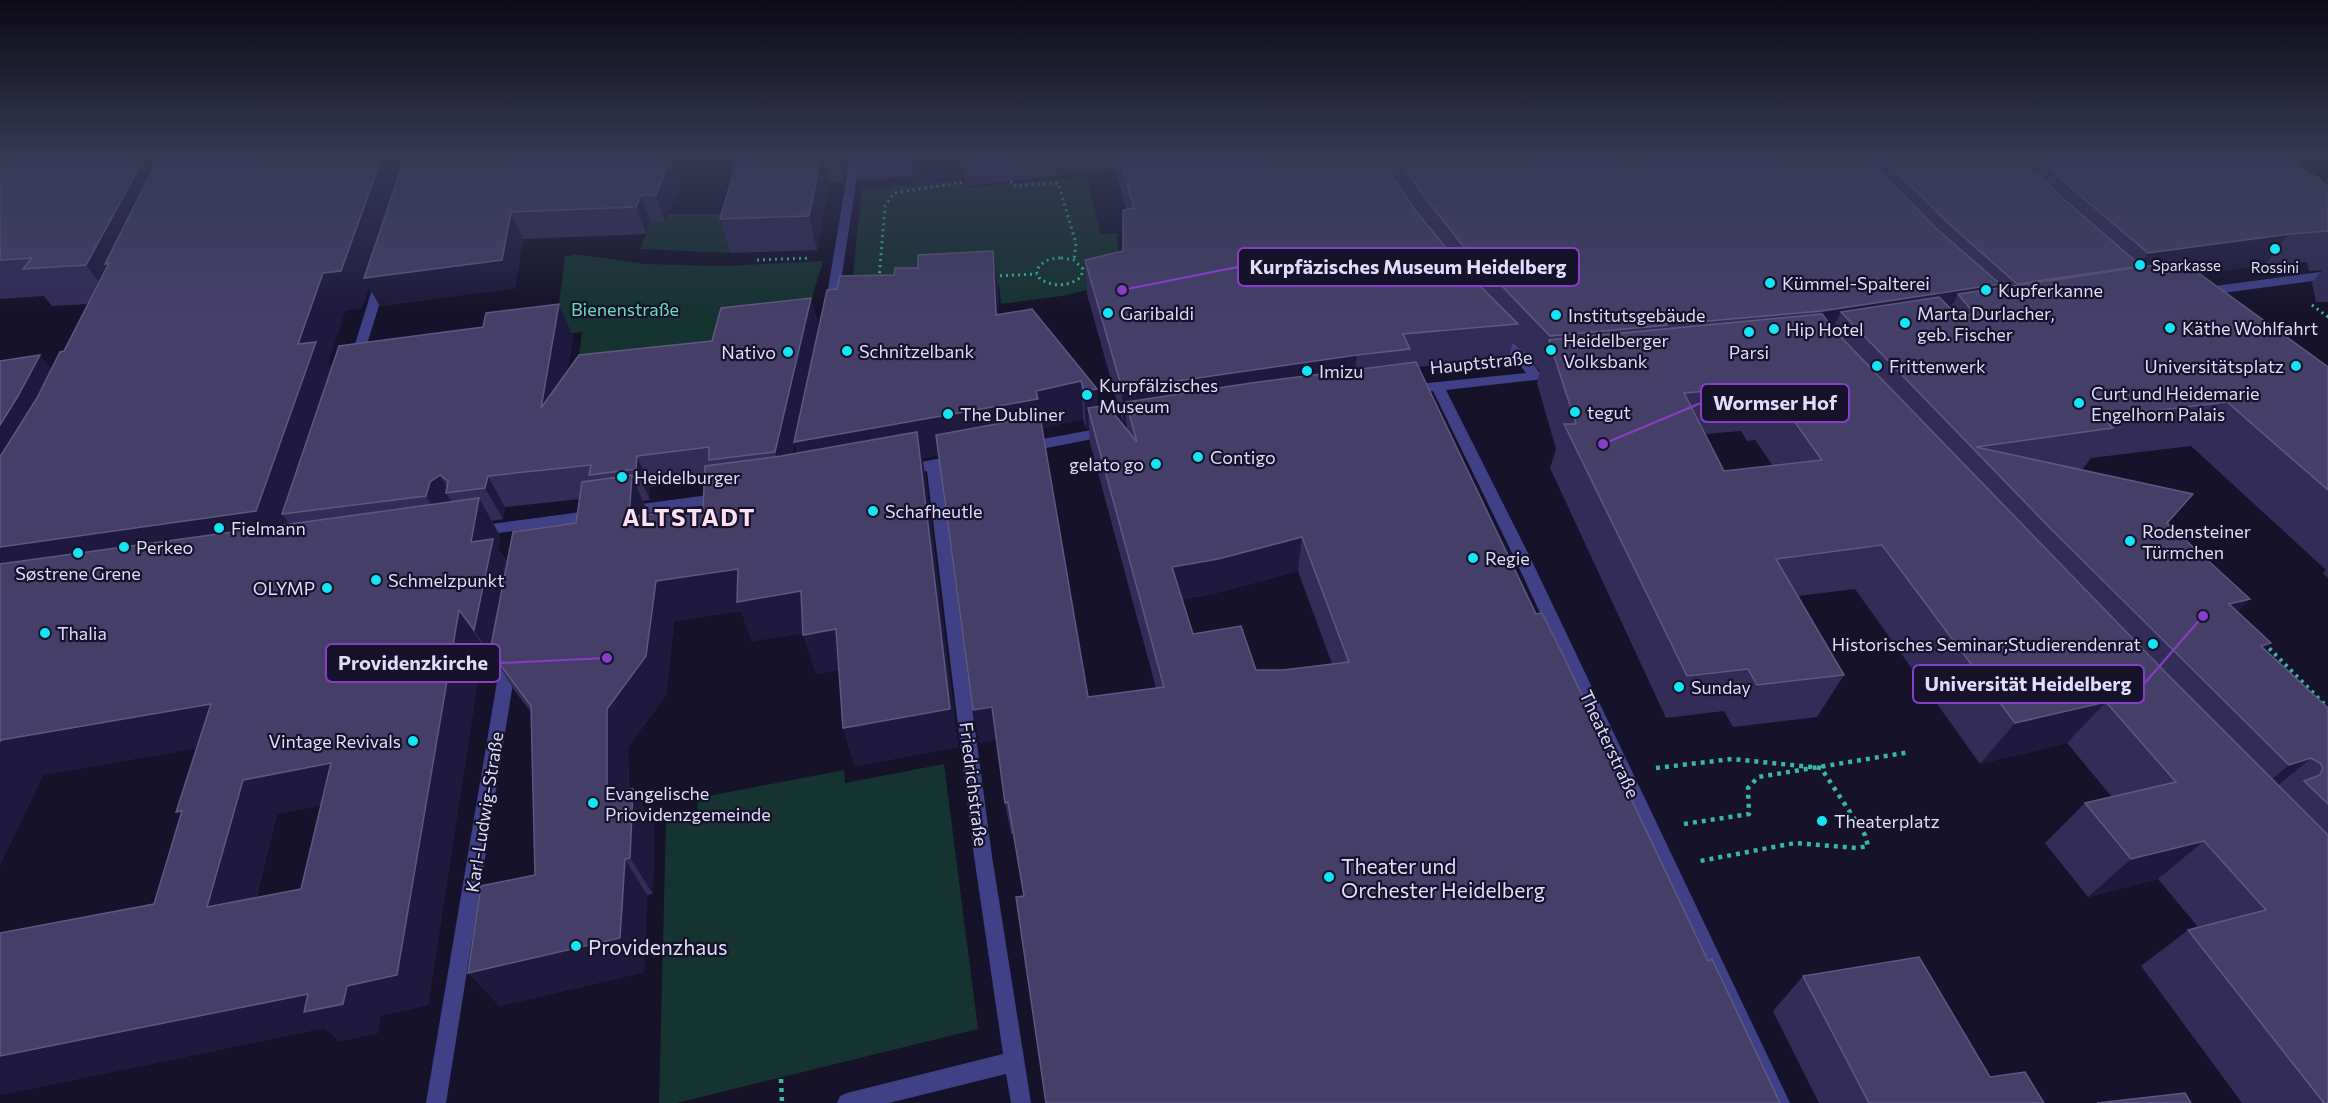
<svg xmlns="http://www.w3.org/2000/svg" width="2328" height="1103" viewBox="0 0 2328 1103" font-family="Commissioner,sans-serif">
	<rect width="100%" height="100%" fill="#151229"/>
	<g fill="#153331">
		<polygon points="1086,176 1101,234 1117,233 1121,282 1062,296 1001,304 999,286 922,291 849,312 862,189 962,180 964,188"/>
		<polygon points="668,214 740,214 730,253 641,249 650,222 665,222"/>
		<polygon points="574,254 646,264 724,266 823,261 802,331 578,362 582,332 555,335 565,257"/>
		<polygon points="944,764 978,1029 677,1103 659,1103 666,821 697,814 698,798 844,770 845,783"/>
	</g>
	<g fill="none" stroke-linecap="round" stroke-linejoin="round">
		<g stroke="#37b7aa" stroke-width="3" stroke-dasharray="2 4" stroke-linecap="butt">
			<polyline points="1011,181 1013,186 1058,183 1076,243 1074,260"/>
			<path d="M1061,258L1074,260L1083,269L1081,277C1068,287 1054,287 1040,279L1036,271C1042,261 1050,258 1061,258Z"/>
			<polyline points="757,260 811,258"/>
			<polyline points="994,276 1037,274"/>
			<polyline points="879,279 885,206 894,193 965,182"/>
			<polyline points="2312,305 2328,317"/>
		</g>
		<polyline stroke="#37b7aa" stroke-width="4" stroke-dasharray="3 4.5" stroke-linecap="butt" points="2264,643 2328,708"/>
		<g stroke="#37b7aa" stroke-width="4.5" stroke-dasharray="4 5" stroke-linecap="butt">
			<polyline points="1656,768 1732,759 1821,768 1865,835 1868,846 1857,848 1795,843 1700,861"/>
			<polyline points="1684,824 1749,814 1748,788 1758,777 1910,752"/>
			<polyline points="781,1079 782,1103"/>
		</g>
		<g fill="#3f4086" fill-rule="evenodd">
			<polygon points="850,157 860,157 837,307 831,311 825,307"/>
			<polygon points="2328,271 2328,279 2200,296 2194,292 2200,288"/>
			<polygon points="381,276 387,280 362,360 356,364 351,363 350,360 375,280"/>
			<polygon points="1496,330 1500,331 1526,354 1539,372 1563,371 1565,374 1563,377 1446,390 1529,555 1790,1103 1769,1103 1513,555 1433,391 1408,393 1401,389 1408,385 1526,373 1516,360 1492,337 1490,334 1492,331"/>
			<polygon points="1108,427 1113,429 1115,432 1113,435 1026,452 1019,447 1026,442"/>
			<polygon points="958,455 963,457 965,460 963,463 940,468 992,856 1031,1103 1011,1103 1006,1074 889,1103 837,1103 840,1096 847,1093 1003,1054 974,856 927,471 905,475 898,470 905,465"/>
			<polygon points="724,493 731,498 729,502 626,516 619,511 626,506"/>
			<polygon points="596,510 603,515 596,520 477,536 472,535 470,531 472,527 477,526"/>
			<polygon points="509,652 515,653 517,658 446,1103 426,1103 501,658 503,653"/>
		</g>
	</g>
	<g fill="#332c57" fill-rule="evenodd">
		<path d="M0,157H396L401,167L405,157H692L665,222H650L646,234L523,239L515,288L380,306L369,287L362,308L345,311L328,362L331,367L483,327L559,304L573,336L567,372L712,341L811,298L819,328L837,289L918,268L993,251L998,288L999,314L1032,309L1098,407L1127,429L1126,422L1123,423L1087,294L1085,260L1123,251L1126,209L1115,170L965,186L964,177L915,183L914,176L859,181L854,157H1615L1618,161L1761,158L1779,157H2287L2323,182L2328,176V302H2316L2312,283L2322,270L2309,271L2307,262L2265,265L2200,274L2328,367V578L2323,573L2326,570L2191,446L2091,458L2082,470L2193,494L2168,523L2237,612L2271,643L2265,649L2328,708V1103H2242L2141,966L2188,930L2198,927L2158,879L2088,897L2045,843L2085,803L2112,797L2067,743L1980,764L1855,589L1798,596L1844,675L1817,717L1733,727L1724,711L1666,718L1550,468L1556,449L1537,383L1540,371L1513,342L1509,358L1418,367L1536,614L1708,961L1780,1103L1024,896L1014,833L1011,834L1005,803L997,739L979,743L939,455L922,458L925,473L958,747L855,766L843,728L839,670L816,674L803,633L752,641L741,611L674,621L666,695L628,747L629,790L633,789L654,826L653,894L647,895L644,972L499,1006L535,875L531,712L514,690L498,664L497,666L483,646L428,1005L380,1016L378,1033L340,1041L324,1028L0,1095V933L154,904L181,816L197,748L43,775L0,865V361L40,355L51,369L64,351L88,304L52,306L44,296L0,299ZM1083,419L1086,429L1089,428L1090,443L1156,688L1088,697L1042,428ZM1741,431L1747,441L1755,440L1773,466L1724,471L1705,434ZM794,442L797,453L792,454ZM704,480L703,508L649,515L643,501L650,500V487ZM580,499L576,523L507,562L498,548L500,536L492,521L503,519L505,507ZM1298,571L1332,664L1283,670H1256L1193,634L1182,599L1216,593ZM321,805L301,889L256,898L277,814Z"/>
		<polygon points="738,157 850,157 843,182 829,183 817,250 730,253 720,219"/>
		<polygon points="1803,976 1990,1077 2044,1103 1819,1103 1773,1011"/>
	</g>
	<g fill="#1f1a3d">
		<polygon points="145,157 187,157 105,264 122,287 114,302 86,265"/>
		<polygon points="382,157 396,157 406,175 511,212 523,239 515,288 380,306 369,287 362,308 345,311 328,362 339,380 282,514 291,526 0,590 0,547 298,344 323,273"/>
		<polygon points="672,157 692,157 665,222 656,195"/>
		<polygon points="821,157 823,157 829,183 817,250 809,216"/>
		<polygon points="838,157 850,157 843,182"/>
		<polygon points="911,157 961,157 964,177 915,183"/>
		<polygon points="641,195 650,222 646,234 636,207"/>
		<polygon points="2289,234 2265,265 2129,284 1998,316 2017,284 2139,266 2148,253"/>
		<polygon points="993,251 998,288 1001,352 996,315"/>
		<polygon points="2000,284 1980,318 1958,294 1941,324 1841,312 1826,342 1806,345 1822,311"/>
		<polygon points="811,298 819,329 1036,391 1081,381 1083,419 1041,428 1041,437 922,458 925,473 958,747 855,766 843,728 950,709 805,479 794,442 785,483 775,452"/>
		<polygon points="559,304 573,336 556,440 541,408"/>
		<polygon points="1669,308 1662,325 1660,313"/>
		<polygon points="40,355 71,393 0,521 0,425"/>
		<polygon points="1357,355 1352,389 1126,402 1126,422 1123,423 1122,389"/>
		<polygon points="1097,389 1099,427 1088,408 1089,428 1086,429 1084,391"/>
		<polygon points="637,456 650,487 650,500 636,469"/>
		<polygon points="440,475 450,493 446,493 456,508 445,527 426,496 430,482"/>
		<polygon points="632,475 649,516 629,517"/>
		<polygon points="488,476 505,507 503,519 485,488"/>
		<polygon points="479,498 500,536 498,548 514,576 490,651 498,664 497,666 474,630 471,542"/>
		<polygon points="1302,537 1298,571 1216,593 1172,600 1172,567"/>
		<polygon points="738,569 801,591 814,631 752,641 741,611 674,621 666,695 628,747 629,831 607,794 607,709 656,581"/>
		<polygon points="2250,599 2208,642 2229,604"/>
		<polygon points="459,610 483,646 428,1005 380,1016 378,1033 340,1041 324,1028 0,1095 0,1056 347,986"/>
		<polygon points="836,629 848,669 816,674 803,635"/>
		<polygon points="2271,643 2227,685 2261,646"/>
		<polygon points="2106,702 2067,743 1980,764 2015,723"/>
		<polygon points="211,704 244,740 43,775 0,865 0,742 1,740"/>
		<polygon points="992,707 998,739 979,743 973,710"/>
		<polygon points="2311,758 2262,799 2241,805 2289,765"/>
		<polygon points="331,763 362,797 277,814 245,939 207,907 243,780"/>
		<polygon points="633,789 654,826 653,894 630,858"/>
		<polygon points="2204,841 2158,879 2088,897 2131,859"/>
		<polygon points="625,859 647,895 644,972 499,1006 468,973"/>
	</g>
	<g fill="#453f68" stroke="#5e5880" stroke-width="1.5" fill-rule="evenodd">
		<polygon points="0,157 145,157 86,265 23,269 32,258 0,260"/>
		<polygon points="159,157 382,157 341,271 323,273 298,344 316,342 256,511 0,547 0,457 37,398 60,352 64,351 109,263 105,264"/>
		<polygon points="405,157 672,157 656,195 641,195 636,207 511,212 502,260 364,278"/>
		<polygon points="738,157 821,157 809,216 720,219"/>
		<polygon points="1119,157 1378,157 1415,210 1465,271 1518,324 1403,334 1410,349 1357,355 1122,389 1085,260 1123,251 1123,210 1134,208"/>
		<polygon points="1397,157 1615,157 1618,161 1659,157 1759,157 1761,158 1779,157 1866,157 1938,230 2000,284 1822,311 1685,323 1675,310 1669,308 1660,313 1667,325 1550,336 1464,247 1423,195"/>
		<polygon points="1882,157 2020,157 2059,195 2141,266 2017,284 1948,223"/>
		<polygon points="2038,157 2287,157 2310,174 2319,178 2328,188 2328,231 2289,234 2148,253 2070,187"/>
		<polygon points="993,251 996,315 1032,309 1097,389 1084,391 1081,381 1036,391 1038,399 794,442 827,290 837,289 840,276 894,275 895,268 918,268 918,255"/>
		<polygon points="2182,261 2328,367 2328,490 2227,402 2102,417 2113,428 1976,447 2193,494 2167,523 2250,599 2229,604 2271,643 2261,646 2328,708 2328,804 2304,781 2320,775 2323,768 2320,763 2311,758 2289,765 2049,527 1841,312 1939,297 1958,316 1965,318 1973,312 1958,294"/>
		<polygon points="811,298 775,452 709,460 709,447 637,456 636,469 589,475 591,465 488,476 485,488 446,493 448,481 440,475 430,482 426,496 282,514 339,346 483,327 486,313 559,304 541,408 579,355 712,341 721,308"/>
		<path d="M1822,314L1837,333L2169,676L2328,835V1103H2324L2188,930L2266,910L2204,841L2131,859L2085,803L2176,782L2106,702L2015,723L1882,545L1776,559L1844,675L1757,685L1748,669L1687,676L1564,424H1576L1549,340ZM1761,387L1767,397L1776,396L1822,460L1724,471L1684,393Z"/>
		<polygon points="40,355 18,396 0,425 0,361"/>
		<path d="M1416,362L1536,614L1542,613L1564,657L1708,961L1712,959L1780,1103H1046L1016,897L1024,896L1008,802L1005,803L992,707L973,710L936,435L1040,416L1088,697L1164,687L1088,408L1107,405L1137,442L1126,402L1251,383ZM1302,537L1349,662L1283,670H1256L1241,626L1193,634L1172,567L1218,559Z"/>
		<polygon points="917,432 950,709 843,728 836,629 803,635 801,591 737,602 738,569 656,581 646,656 607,709 607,794 633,789 630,858 625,859 620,938 468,973 481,886 535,875 531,706 490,651 513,532 576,523 582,482 632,475 629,517 703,508 705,466 781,456"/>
		<path d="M479,498L471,542L493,539L474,630L459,610L397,975L347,986L343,1004L304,1012L308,994L0,1056V933L154,904L182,811L176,812L211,704L1,740L0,742V564ZM331,763L301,889L207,907L243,780Z"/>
		<polygon points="1919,957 1990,1077 2025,1072 2044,1103 1869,1103 1803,976"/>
		<polygon points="2185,1093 2191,1103 2097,1103"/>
	</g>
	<linearGradient id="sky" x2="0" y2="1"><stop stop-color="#0c0a17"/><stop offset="0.5" stop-color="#353954"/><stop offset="1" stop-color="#353954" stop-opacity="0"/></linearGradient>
	<rect width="2328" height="311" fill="url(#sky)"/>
	<g fill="#12e6f4" stroke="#151229" stroke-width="2">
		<circle cx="2275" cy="249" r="6"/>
		<circle cx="2140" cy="265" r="6"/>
		<circle cx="1770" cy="283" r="6"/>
		<circle cx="1986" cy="290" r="6"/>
		<circle cx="1108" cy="313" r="6"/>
		<circle cx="1556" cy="315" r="6"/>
		<circle cx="1905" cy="323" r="6"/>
		<circle cx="2170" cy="328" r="6"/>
		<circle cx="1774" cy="329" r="6"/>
		<circle cx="1749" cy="332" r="6"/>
		<circle cx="1551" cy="350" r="6"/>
		<circle cx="847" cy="351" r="6"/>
		<circle cx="788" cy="352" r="6"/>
		<circle cx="1877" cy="366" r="6"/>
		<circle cx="2296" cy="366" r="6"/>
		<circle cx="1307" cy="371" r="6"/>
		<circle cx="1087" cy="395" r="6"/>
		<circle cx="2079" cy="403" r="6"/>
		<circle cx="1575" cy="412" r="6"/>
		<circle cx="948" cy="414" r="6"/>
		<circle cx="1198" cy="457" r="6"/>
		<circle cx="1156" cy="464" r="6"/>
		<circle cx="622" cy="477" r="6"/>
		<circle cx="873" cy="511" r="6"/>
		<circle cx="219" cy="528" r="6"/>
		<circle cx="2130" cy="541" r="6"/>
		<circle cx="124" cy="547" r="6"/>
		<circle cx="78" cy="553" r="6"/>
		<circle cx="1473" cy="558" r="6"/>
		<circle cx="376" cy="580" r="6"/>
		<circle cx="327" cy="588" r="6"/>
		<circle cx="45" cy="633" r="6"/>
		<circle cx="2153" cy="644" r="6"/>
		<circle cx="1679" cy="687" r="6"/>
		<circle cx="413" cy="741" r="6"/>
		<circle cx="593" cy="803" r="6"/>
		<circle cx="1822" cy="821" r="6"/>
		<circle cx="1329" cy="877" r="6"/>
		<circle cx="576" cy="946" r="6"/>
	</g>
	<g text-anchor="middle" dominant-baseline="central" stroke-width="4.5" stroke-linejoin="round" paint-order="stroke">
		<g font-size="15" fill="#dfdcfd" stroke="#151229" text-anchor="start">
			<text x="2152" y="265">Sparkasse</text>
			<text x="2275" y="267" text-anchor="middle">Rossini</text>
		</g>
		<g font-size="18" fill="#dfdcfd" stroke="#151229" text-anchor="start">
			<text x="1782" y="283">Kümmel-Spalterei</text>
			<text x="1998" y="290">Kupferkanne</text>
			<text x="1120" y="313">Garibaldi</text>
			<text x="1917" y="313">Marta Durlacher,<tspan x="1917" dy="21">geb. Fischer</tspan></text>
			<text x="1568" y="315">Institutsgebäude</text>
			<text x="2182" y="328">Käthe Wohlfahrt</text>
			<text x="1786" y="329">Hip Hotel</text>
			<text x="1563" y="340">Heidelberger<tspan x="1563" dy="21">Volksbank</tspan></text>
			<text x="859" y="351">Schnitzelbank</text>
			<text x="776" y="352" text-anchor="end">Nativo</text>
			<text x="1749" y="352" text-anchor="middle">Parsi</text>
			<text x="1889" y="366">Frittenwerk</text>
			<text x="2284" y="366" text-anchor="end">Universitätsplatz</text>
			<text x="1319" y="371">Imizu</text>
			<text x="1099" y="385">Kurpfälzisches<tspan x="1099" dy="21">Museum</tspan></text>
			<text x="2091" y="393">Curt und Heidemarie<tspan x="2091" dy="21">Engelhorn Palais</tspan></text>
			<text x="1587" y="412">tegut</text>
			<text x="960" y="414">The Dubliner</text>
			<text x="1210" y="457">Contigo</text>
			<text x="1144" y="464" text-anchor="end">gelato go</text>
			<text x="634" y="477">Heidelburger</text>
			<text x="885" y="511">Schafheutle</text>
			<text x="231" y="528">Fielmann</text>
			<text x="2142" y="531">Rodensteiner<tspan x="2142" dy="21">Türmchen</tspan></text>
			<text x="136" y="547">Perkeo</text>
			<text x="1485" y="558">Regie</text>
			<text x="78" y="573" text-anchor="middle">Søstrene Grene</text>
			<text x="388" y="580">Schmelzpunkt</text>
			<text x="315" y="588" text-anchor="end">OLYMP</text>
			<text x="57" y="633">Thalia</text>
			<text x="2141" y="644" text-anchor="end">Historisches Seminar;Studierendenrat</text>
			<text x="1691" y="687">Sunday</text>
			<text x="401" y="741" text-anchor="end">Vintage Revivals</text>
			<text x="605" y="793">Evangelische<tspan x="605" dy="21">Priovidenzgemeinde</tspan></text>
			<text x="1834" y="821">Theaterplatz</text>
		</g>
		<g font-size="18" fill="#6adbba" stroke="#151229">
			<text x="625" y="309">Bienenstraße</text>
		</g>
		<g font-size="18" fill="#dfdcfd" stroke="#151229">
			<text transform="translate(1481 362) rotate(-6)">Hauptstraße</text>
			<text transform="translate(1610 744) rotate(65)">Theaterstraße</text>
			<text transform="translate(974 784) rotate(83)">Friedrichstraße</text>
			<text transform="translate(484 812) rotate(-81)">Karl-Ludwig-Straße</text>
		</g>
		<g font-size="21" fill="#dfdcfd" stroke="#151229" text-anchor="start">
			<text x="1341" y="865">Theater und<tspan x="1341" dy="24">Orchester Heidelberg</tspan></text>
			<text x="588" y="946">Providenzhaus</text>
		</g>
		<g font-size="24" font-weight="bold" letter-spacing="1.5" fill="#fddef3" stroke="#151229">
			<text x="689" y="516">ALTSTADT</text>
		</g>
	</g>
	<path fill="none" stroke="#853ec5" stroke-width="2" d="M1122 290L1238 267M1603 444L1701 403M607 658L500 663M2203 616L2144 684"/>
	<g fill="#853ec5" stroke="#151229" stroke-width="2">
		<circle cx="1122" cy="290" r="6"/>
		<circle cx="1603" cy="444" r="6"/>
		<circle cx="607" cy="658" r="6"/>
		<circle cx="2203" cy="616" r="6"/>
	</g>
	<g fill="#151229" stroke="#853ec5" stroke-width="2">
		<rect x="1238" y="248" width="341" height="38" rx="6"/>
		<rect x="1701" y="384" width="148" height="38" rx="6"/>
		<rect x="326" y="644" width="174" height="38" rx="6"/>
		<rect x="1913" y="665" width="231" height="38" rx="6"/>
	</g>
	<g font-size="20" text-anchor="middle" font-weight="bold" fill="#dfdcfd">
		<text x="1408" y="274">Kurpfäzisches Museum Heidelberg</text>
		<text x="1775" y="410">Wormser Hof</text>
		<text x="413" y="670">Providenzkirche</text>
		<text x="2028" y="691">Universität Heidelberg</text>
	</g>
</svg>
